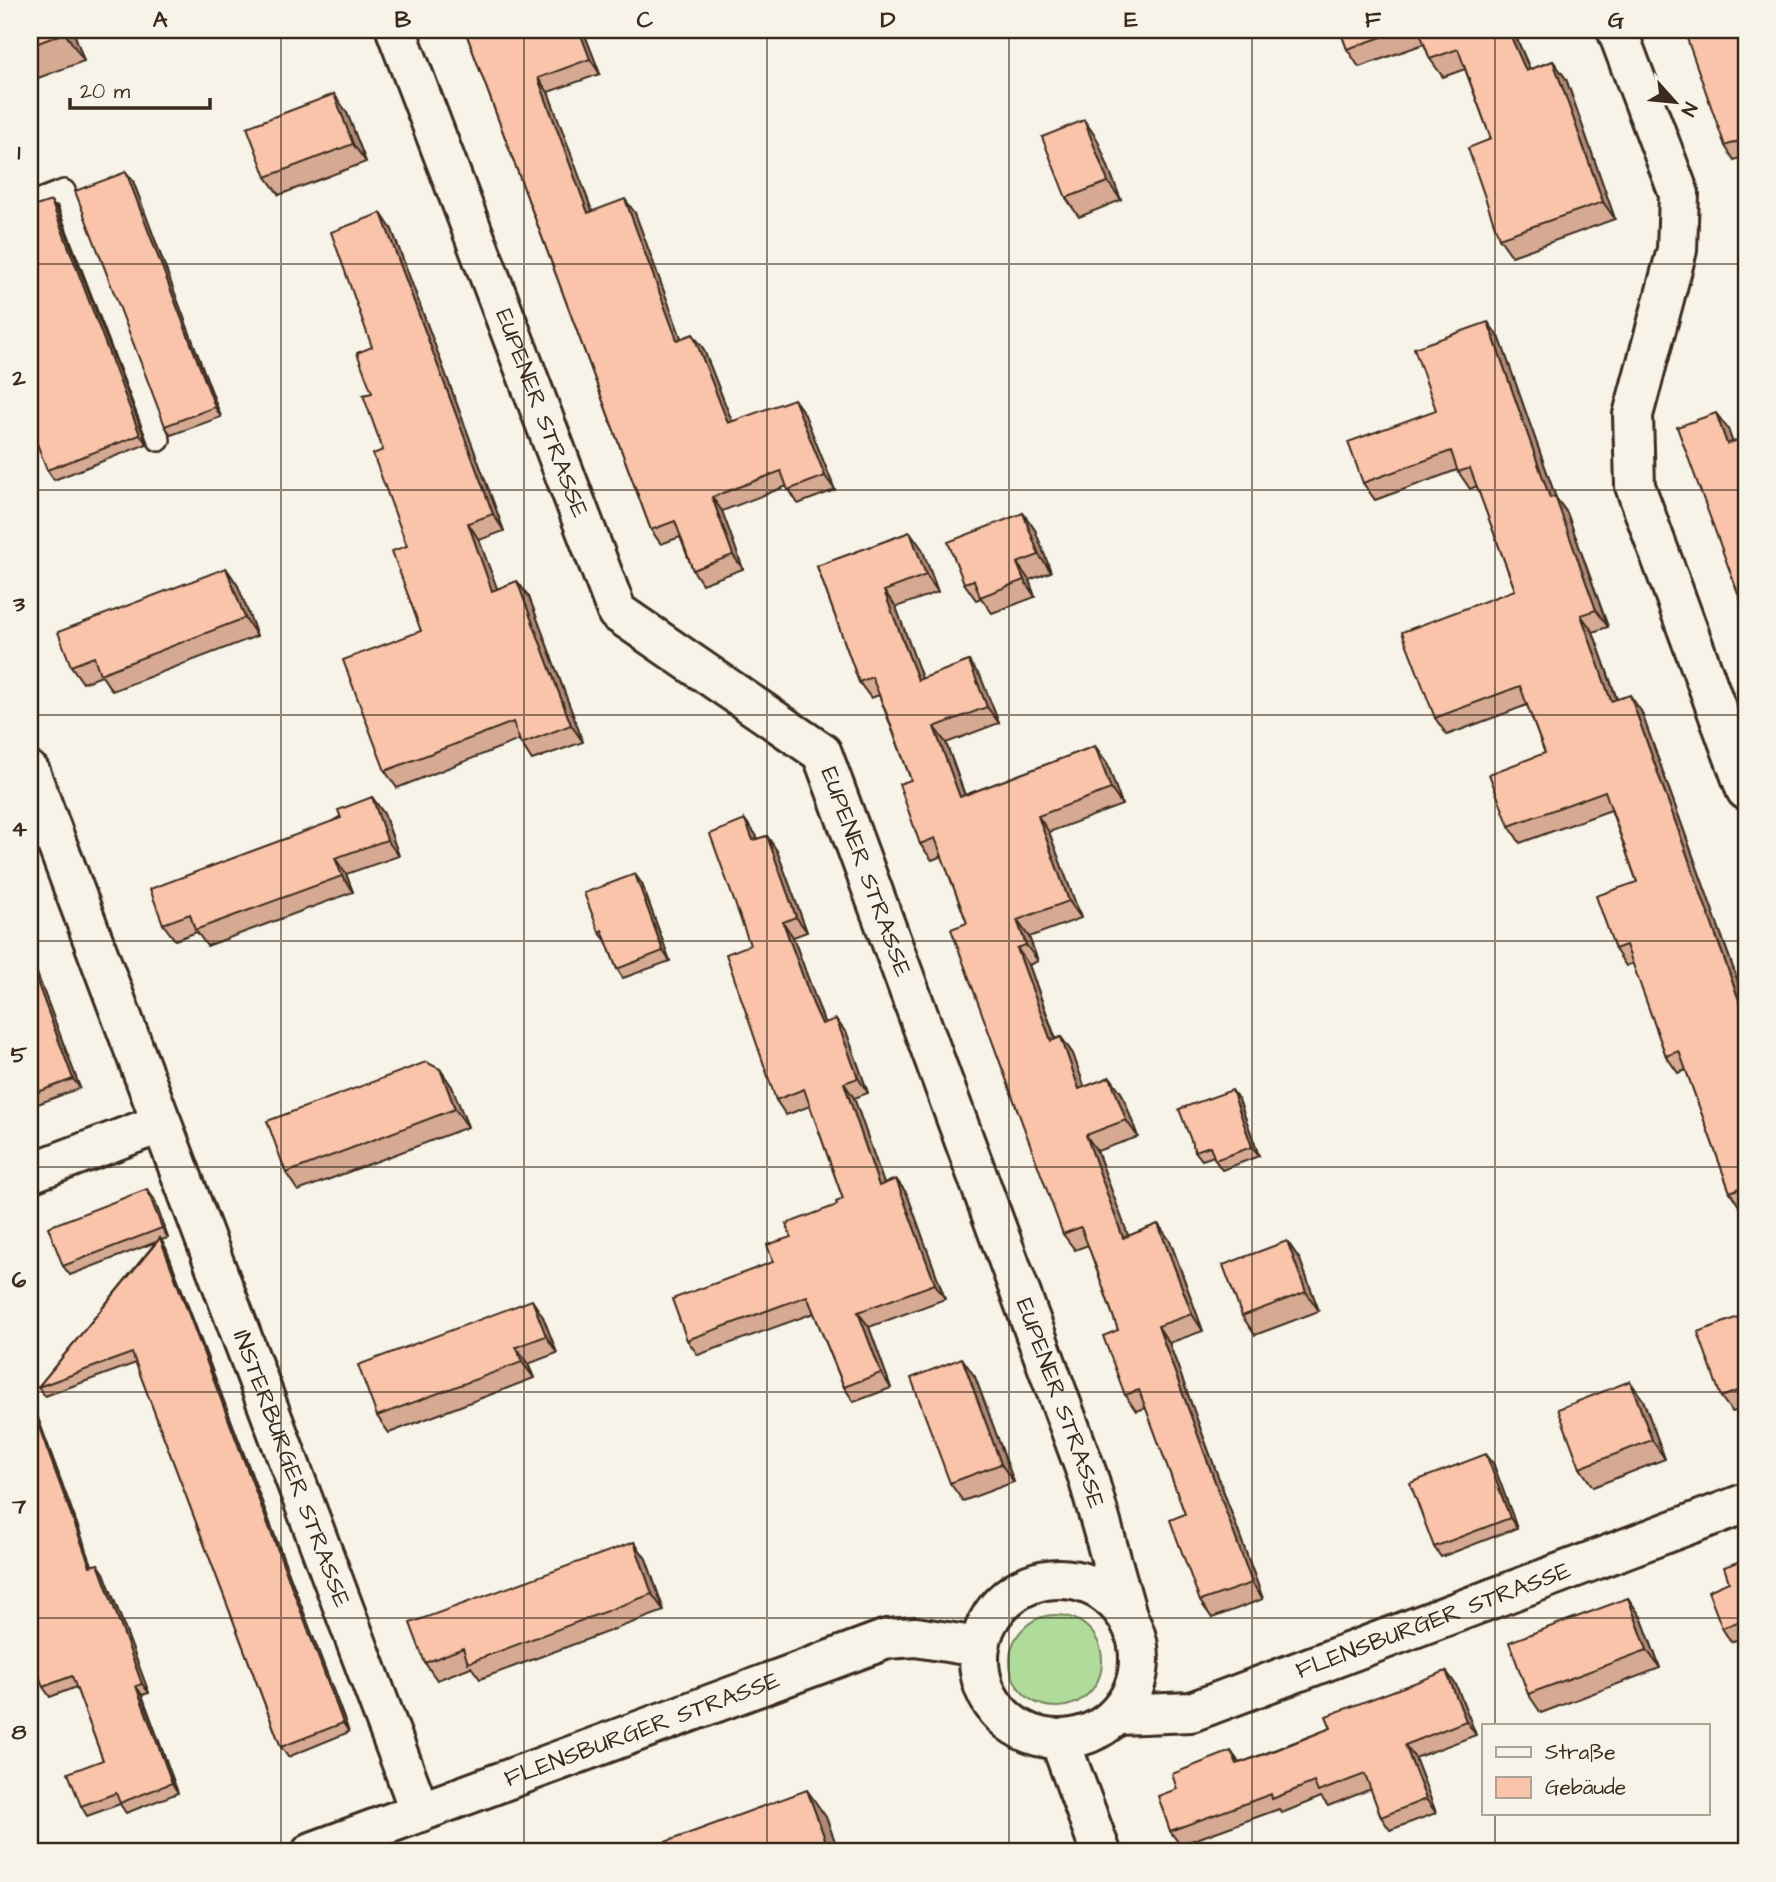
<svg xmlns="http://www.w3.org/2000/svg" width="1776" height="1882" viewBox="0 0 1776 1882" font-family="'Architects Daughter',sans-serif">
	<rect width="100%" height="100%" fill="#f7f3e8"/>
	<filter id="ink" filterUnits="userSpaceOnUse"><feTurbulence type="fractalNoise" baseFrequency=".0143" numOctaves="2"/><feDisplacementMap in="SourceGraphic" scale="14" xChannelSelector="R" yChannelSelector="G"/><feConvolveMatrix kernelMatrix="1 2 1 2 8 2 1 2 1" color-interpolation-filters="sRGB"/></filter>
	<g filter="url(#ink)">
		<circle fill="#b0dc9b" stroke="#76835c" stroke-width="2" cx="1056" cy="1661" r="46"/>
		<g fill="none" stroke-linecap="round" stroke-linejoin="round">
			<defs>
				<polyline id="lane" points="30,204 64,191 159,440"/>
				<g id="street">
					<path id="s1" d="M396,30L617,612L822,753L1088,1477L1127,1615"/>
					<polyline points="1617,30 1679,194 1677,250 1633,415 1635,486 1746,790"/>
					<path id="s2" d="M30,772L420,1812"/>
					<polyline points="30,1173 162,1123"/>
					<circle cx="1059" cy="1659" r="80"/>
					<path id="s3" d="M1118,1715L1191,1712L1746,1503"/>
					<polyline points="1060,1741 1101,1852"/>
					<path id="s4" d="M312,1852L887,1639L916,1637L978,1647"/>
				</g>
			</defs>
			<use href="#lane" stroke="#3b2a1e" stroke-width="26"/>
			<use href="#street" stroke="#3b2a1e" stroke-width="44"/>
			<use href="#lane" stroke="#f7f3e8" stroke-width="21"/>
			<use href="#street" stroke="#f7f3e8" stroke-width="38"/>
		</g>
		<g fill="#d6a992" stroke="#3b2a1e" stroke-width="2">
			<polygon points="30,30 73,30 84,61 30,81"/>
			<polygon points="465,30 583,30 600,74 548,92 592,211 635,213 681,338 703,348 732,421 804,413 835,490 798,504 787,486 722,511 743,569 702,584 693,570 680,537 661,544 651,530"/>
			<polygon points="1340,30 1513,30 1530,69 1553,61 1566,79 1615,219 1512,256 1499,238 1491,139 1465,69 1443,77 1430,59 1424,44 1359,67 1347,49"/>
			<polygon points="1746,30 1746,156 1734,160 1725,146"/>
			<polygon points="334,94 347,113 366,162 279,195 266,177"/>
			<polygon points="1084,120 1097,139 1121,200 1079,217 1066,198"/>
			<polygon points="126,172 133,181 221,417 171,435 165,426"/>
			<polygon points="57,210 147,444 54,480 47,470"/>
			<polygon points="392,230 504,531 479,540 497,589 517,581 529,597 583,742 532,760 519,740 397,788 385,771 421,631 407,546 383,450 372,393 372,347"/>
			<polygon points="1500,339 1556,498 1567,513 1608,627 1593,632 1617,699 1641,711 1746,1004 1746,1207 1741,1209 1730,1192 1686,1070 1678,1073 1666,1056 1633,963 1626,966 1615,949 1637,882 1611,810 1520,843 1509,826 1545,753 1527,705 1447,735 1435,718 1515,590 1477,486 1470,489 1457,470 1375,500 1363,483 1436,410"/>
			<polygon points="1023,513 1035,530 1051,572 1029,580 1035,597 992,613 981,598 976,600 964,583"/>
			<polygon points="910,532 922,549 938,592 896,607 922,679 969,661 981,678 999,723 946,743 965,795 1095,746 1107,763 1122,805 1049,832 1081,918 1029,937 1038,961 1029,965 1056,1039 1061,1037 1073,1054 1084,1087 1110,1077 1122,1094 1138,1137 1097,1151 1128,1236 1158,1224 1170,1241 1203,1331 1169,1343 1263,1599 1212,1618 1200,1601 1185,1514 1146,1408 1136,1411 1125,1395 1118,1330 1088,1245 1075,1250 1063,1234 967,923 942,856 932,860 920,844 911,780 879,695 871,698 859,682 817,566"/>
			<polygon points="226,568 238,586 257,636 112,691 102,676 83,683 71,666"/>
			<polygon points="372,797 384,814 399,856 346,874 353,892 207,946 197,932 175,940 163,924"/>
			<polygon points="745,820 756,835 757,839 767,836 777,851 807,932 793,937 823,1019 825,1023 847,1034 868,1093 854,1098 884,1184 896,1179 907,1194 945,1299 869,1327 891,1388 854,1402 844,1387 814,1313 698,1355 687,1340 773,1262 791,1237 837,1205 843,1199 810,1106 786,1115 776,1100 750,945"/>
			<polygon points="642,884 670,961 623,978 617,969 606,941 599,932"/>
			<polygon points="30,955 80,1088 30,1107"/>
			<polygon points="440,1069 452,1087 468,1127 298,1191 286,1173"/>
			<polygon points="1239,1100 1259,1156 1222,1170 1215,1160 1214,1156 1202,1160 1195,1151"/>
			<polygon points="154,1199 168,1238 161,1240 166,1248 349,1732 288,1757 281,1747 136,1363 45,1396 38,1387 156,1242 70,1275 63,1266"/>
			<polygon points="1287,1241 1300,1260 1319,1311 1255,1335 1242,1316"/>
			<polygon points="1746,1314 1746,1407 1732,1412 1721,1397"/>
			<polygon points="543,1317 557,1353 528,1364 534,1378 389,1433 377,1416"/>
			<polygon points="975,1377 1014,1482 963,1501 950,1483"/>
			<polygon points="30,1398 32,1402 92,1565 104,1573 149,1693 142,1695 178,1793 126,1813 120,1804 87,1816 81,1806 103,1760 76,1687 50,1697 43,1687 30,1650"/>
			<polygon points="1643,1400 1665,1459 1593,1487 1580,1468"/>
			<polygon points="1493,1463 1517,1528 1441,1557 1434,1547"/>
			<polygon points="634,1542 646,1559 664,1611 480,1679 471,1667 437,1680 425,1663"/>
			<polygon points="1746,1559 1746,1636 1731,1642 1722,1628 1729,1582"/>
			<polygon points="1628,1598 1641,1617 1660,1668 1541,1713 1528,1694"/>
			<polygon points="1446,1671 1456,1685 1476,1735 1415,1758 1436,1813 1390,1830 1381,1817 1371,1789 1328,1806 1321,1797 1282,1813 1279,1809 1180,1845 1170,1831 1177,1789 1240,1763 1331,1728"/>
		</g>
		<g fill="#ae8977" stroke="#3b2a1e" stroke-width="2">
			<polygon points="64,30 73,30 84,61 65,33"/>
			<polygon points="579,30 583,30 600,74 590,59"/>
			<polygon points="1508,30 1513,30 1538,89 1526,71"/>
			<polygon points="1553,61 1566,79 1615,219 1603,202"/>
			<polygon points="538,78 548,92 598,227 588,213"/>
			<polygon points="334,94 347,113 366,162 353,144"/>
			<polygon points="1084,120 1097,139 1121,200 1108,182"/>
			<polygon points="126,172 133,181 221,417 215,407"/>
			<polygon points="625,199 635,213 687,354 677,340"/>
			<polygon points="51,201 57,210 147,444 140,435"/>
			<polygon points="381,213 392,230 504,531 493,514"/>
			<polygon points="1488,322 1500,339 1556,498 1567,513 1608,627 1596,610 1550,498"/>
			<polygon points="693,334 703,348 738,437 728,423"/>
			<polygon points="794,399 804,413 835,490 825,476"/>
			<polygon points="1716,413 1728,429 1739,460 1727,444"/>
			<polygon points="712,497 722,511 743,569 733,555"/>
			<polygon points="1023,513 1035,530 1051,572 1039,555"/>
			<polygon points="468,523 479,540 504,607 492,591"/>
			<polygon points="910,532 922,549 938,592 926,575"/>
			<polygon points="1017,563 1029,580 1035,597 1024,580"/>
			<polygon points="226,568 238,586 257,636 245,618"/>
			<polygon points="517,581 529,597 583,742 571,725"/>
			<polygon points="884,591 896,607 929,697 918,680"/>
			<polygon points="1581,615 1593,632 1623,718 1611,701"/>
			<polygon points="969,661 981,678 999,723 987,707"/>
			<polygon points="1630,695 1641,711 1746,1004 1746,1020"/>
			<polygon points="934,727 946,743 971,813 960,797"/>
			<polygon points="1095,746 1107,763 1122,805 1111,789"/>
			<polygon points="372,797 384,814 399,856 387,840"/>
			<polygon points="1038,816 1049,832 1081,918 1069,901"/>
			<polygon points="745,820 756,835 764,855 753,840"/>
			<polygon points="767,836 777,851 807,932 796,917"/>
			<polygon points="335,858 346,874 353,892 342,876"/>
			<polygon points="635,874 642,884 670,961 663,951"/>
			<polygon points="1017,920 1029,937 1038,961 1026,945"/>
			<polygon points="783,922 793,937 823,1019 833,1039 822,1024 813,1004"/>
			<polygon points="1017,948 1029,965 1062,1058 1051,1041"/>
			<polygon points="30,955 80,1088 73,1079 30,963"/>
			<polygon points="836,1019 847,1034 868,1093 858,1078"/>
			<polygon points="1061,1037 1073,1054 1091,1105 1079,1089"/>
			<polygon points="440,1069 452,1087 468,1127 455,1109"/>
			<polygon points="1110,1077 1122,1094 1138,1137 1126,1120"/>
			<polygon points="844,1083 854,1098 890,1201 879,1186"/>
			<polygon points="1232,1090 1239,1100 1259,1156 1252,1147"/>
			<polygon points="1086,1135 1097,1151 1135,1254 1123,1238"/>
			<polygon points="896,1179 907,1194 945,1299 935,1284"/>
			<polygon points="147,1189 154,1199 168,1238 162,1228"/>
			<polygon points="1158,1224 1170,1241 1203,1331 1192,1314"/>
			<polygon points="160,1238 166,1248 349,1732 343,1723"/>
			<polygon points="1287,1241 1300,1260 1319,1311 1306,1292"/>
			<polygon points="532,1300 543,1317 557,1353 546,1336"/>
			<polygon points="858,1312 869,1327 891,1388 881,1373"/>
			<polygon points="1158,1326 1169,1343 1263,1599 1252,1583"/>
			<polygon points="516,1347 528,1364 534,1378 522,1362"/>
			<polygon points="962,1358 975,1377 1014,1482 1001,1464"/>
			<polygon points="1630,1381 1643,1400 1665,1459 1652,1440"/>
			<polygon points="30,1398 32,1402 96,1576 90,1566 30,1403"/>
			<polygon points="1486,1454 1493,1463 1517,1528 1510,1518"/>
			<polygon points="634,1542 646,1559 664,1611 652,1594"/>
			<polygon points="98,1564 104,1573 149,1693 142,1684"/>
			<polygon points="1628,1598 1641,1617 1660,1668 1647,1650"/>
			<polygon points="1446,1671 1456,1685 1476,1735 1466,1721"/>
			<polygon points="136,1686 142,1695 178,1793 172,1783"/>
			<polygon points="1405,1745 1415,1758 1436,1813 1426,1799"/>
			<polygon points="1231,1751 1241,1765 1237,1764"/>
			<polygon points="807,1790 826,1817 839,1852 831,1852 829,1850"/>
		</g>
		<g fill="#f9c4aa" stroke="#3b2a1e" stroke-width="2">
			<polygon points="30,30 64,30 65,33 30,46"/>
			<polygon points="465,30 579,30 590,59 538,78 588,213 625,199 677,340 693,334 728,423 794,399 825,476 788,490 781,471 712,497 733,555 693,570 675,521 651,530"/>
			<polygon points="1340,30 1402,30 1347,49"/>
			<polygon points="1419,30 1508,30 1526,71 1553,61 1603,202 1499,238 1468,148 1491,139 1458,49 1430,59"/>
			<polygon points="1684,30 1746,30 1746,145 1744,139 1725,146"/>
			<polygon points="334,94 353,144 266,177 247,127"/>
			<polygon points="1084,120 1108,182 1066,198 1042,137"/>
			<polygon points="126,172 215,407 165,426 75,191"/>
			<polygon points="51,201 140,435 47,470 30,425 30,208"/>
			<polygon points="381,213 493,514 468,523 492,591 517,581 571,725 521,744 513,722 385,771 343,660 421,631 392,551 407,546 373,454 383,450 363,395 372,393 357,353 372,347 331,232"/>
			<polygon points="1488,322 1550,498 1555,496 1596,610 1581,615 1611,701 1630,695 1746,1020 1746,1186 1730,1192 1679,1051 1666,1056 1626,945 1615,949 1596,896 1637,882 1605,791 1509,826 1489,774 1545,753 1520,686 1435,718 1402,632 1515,590 1470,468 1458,472 1451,451 1363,483 1348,442 1436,410 1414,348"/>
			<polygon points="1716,413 1727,444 1746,437 1746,615 1677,427"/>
			<polygon points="1023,513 1039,555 1017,563 1024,580 980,597 974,580 964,583 948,542"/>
			<polygon points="910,532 926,575 884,591 918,680 969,661 987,707 934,727 960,797 1095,746 1111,789 1038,816 1069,901 1017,920 1026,945 1017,948 1051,1041 1061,1037 1079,1089 1110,1077 1126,1120 1086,1135 1123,1238 1158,1224 1192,1314 1158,1326 1252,1583 1200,1601 1170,1520 1185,1514 1139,1390 1125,1395 1103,1336 1118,1330 1096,1267 1081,1227 1063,1234 951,929 967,923 935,838 920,844 899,784 911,780 888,717 872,677 859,682 817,566"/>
			<polygon points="226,568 245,618 100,674 94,657 71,666 58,632"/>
			<polygon points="372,797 387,840 335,858 342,876 195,930 190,914 163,924 150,889 341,818 338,810"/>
			<polygon points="745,820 753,840 767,836 796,917 783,922 813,1004 822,1024 836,1019 847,1048 858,1078 844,1083 879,1186 896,1179 935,1284 858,1312 881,1373 844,1387 807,1296 687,1340 672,1299 773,1262 767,1245 791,1237 786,1224 837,1205 836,1202 843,1199 804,1089 776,1100 726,954 750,945 710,834"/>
			<polygon points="635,874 663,951 617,969 602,930 599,932 584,893"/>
			<polygon points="30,963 73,1079 30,1095"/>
			<polygon points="426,1062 440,1069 455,1109 286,1173 267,1121"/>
			<polygon points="1232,1090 1252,1147 1215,1160 1210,1146 1195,1151 1179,1109"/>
			<polygon points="147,1189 162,1228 63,1266 48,1227"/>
			<polygon points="160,1238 343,1723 281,1747 132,1353 38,1387"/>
			<polygon points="1287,1241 1306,1292 1242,1316 1223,1265"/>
			<polygon points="532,1300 546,1336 516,1347 522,1362 377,1416 358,1365"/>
			<polygon points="1746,1314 1746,1388 1721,1397 1698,1332"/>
			<polygon points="962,1358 1001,1464 950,1483 911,1378"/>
			<polygon points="1630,1381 1652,1440 1580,1468 1558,1409"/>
			<polygon points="30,1403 90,1566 98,1564 142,1684 136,1686 172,1783 120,1803 116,1793 81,1806 68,1773 103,1760 72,1676 43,1687 30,1650"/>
			<polygon points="1486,1454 1510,1518 1434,1547 1410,1483"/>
			<polygon points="634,1542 652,1594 468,1663 463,1648 425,1663 410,1623"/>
			<polygon points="1746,1559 1746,1619 1722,1628 1708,1591 1729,1582 1724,1567"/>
			<polygon points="1628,1598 1647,1650 1528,1694 1509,1642"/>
			<polygon points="1446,1671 1466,1721 1405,1745 1426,1799 1381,1817 1365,1774 1318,1792 1314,1782 1272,1799 1271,1794 1170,1831 1158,1796 1177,1789 1172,1774 1231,1751 1237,1764 1276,1750 1331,1728 1326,1716"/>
			<polygon points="807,1790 829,1850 823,1852 638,1852"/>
		</g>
	</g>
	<path fill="none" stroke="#3b2a1e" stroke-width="2" stroke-opacity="0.55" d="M281,30V1852M524,30V1852M767,30V1852M1009,30V1852M1252,30V1852M1495,30V1726M30,264H1746M30,490H1746M30,715H1746M30,941H1746M30,1167H1746M30,1392H1746M30,1618H1746M1495,1814V1852"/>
	<g text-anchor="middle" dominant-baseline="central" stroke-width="5" stroke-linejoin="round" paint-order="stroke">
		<g font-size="24" fill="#3b2a1e" stroke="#f7f3e8">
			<text stroke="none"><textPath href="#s1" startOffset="410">EUPENER STRASSE</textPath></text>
			<text stroke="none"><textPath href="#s1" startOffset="998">EUPENER STRASSE</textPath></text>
			<text stroke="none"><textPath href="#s1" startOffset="1564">EUPENER STRASSE</textPath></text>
			<text stroke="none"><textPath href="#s2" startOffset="744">INSTERBURGER STRASSE</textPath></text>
			<text stroke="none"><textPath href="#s3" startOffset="332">FLENSBURGER STRASSE</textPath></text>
			<text stroke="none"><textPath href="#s4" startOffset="352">FLENSBURGER STRASSE</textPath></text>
		</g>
	</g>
	<rect width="1776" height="1882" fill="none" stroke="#f7f3e8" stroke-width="77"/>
	<rect x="1482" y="1724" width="228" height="91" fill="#f7f3e8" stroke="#aca397" stroke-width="2"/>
	<rect x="1496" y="1747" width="35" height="10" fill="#f7f3e8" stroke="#aca397" stroke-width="2"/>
	<text x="1545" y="1759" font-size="21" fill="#3b2a1e">Straße</text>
	<rect x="1496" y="1777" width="35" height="21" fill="#f9c4aa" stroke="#aca397" stroke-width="2"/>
	<text x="1545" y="1794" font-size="21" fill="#3b2a1e">Gebäude</text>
	<g transform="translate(1675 102) rotate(117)" stroke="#f7f3e8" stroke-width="5" paint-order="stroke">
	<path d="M0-5L12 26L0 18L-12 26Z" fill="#3b2a1e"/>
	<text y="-10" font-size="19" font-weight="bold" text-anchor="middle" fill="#3b2a1e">N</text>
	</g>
	<path d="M70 98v10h140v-10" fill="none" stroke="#3b2a1e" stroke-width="3.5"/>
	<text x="80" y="98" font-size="21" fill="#3b2a1e" stroke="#f7f3e8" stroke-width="5" paint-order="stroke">20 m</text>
	<rect x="38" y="38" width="1700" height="1805" fill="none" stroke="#3b2a1e" stroke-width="2.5"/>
	<g font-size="23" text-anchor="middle" font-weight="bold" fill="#3b2a1e">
		<text x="160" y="27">A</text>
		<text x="403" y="27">B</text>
		<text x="645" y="27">C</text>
		<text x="888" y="27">D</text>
		<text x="1131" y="27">E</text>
		<text x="1373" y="27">F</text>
		<text x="1616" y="27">G</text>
		<text x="19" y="159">1</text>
		<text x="19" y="385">2</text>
		<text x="19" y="611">3</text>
		<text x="19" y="836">4</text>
		<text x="19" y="1062">5</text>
		<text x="19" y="1287">6</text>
		<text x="19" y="1513">7</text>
		<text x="19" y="1739">8</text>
	</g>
</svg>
